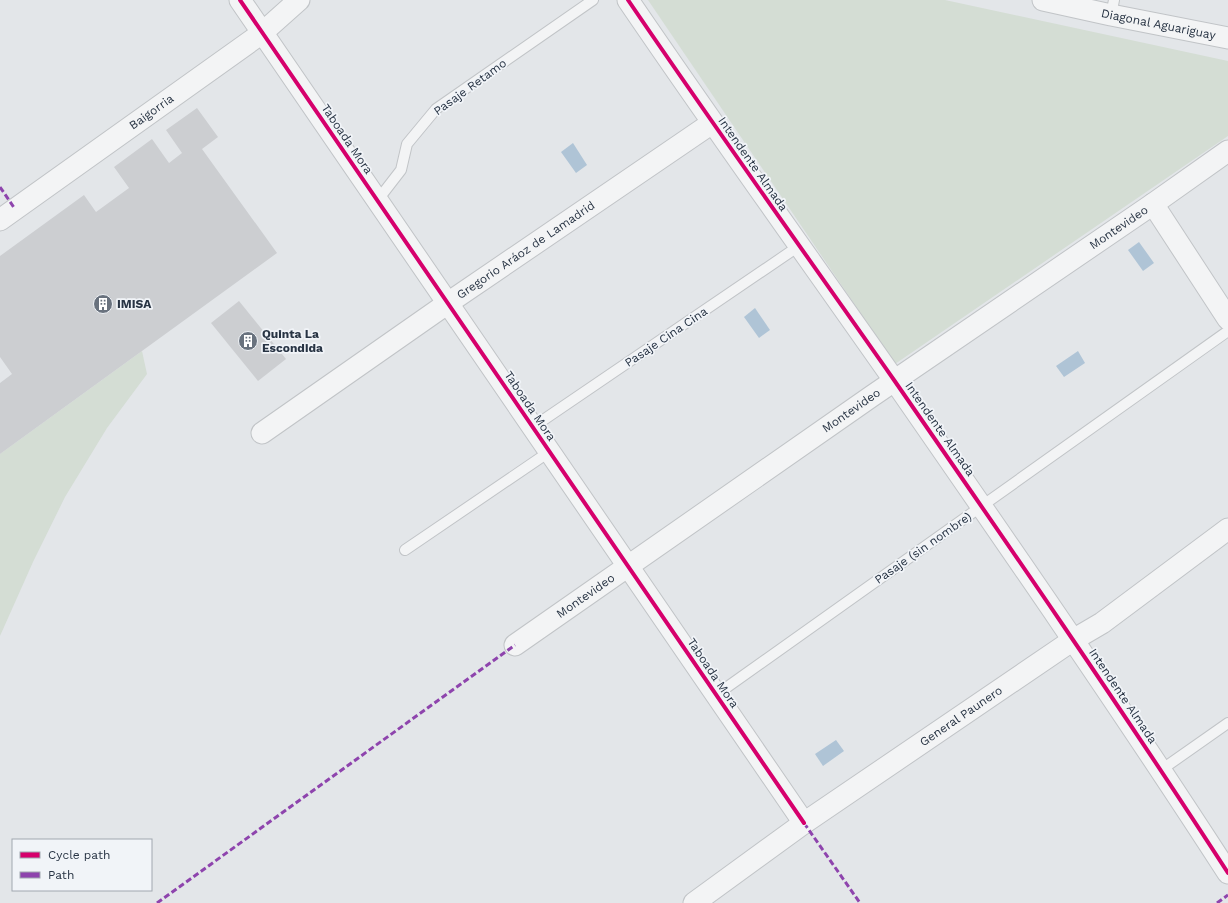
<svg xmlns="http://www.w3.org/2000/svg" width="1228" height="903" viewBox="0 0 1228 903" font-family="'Work Sans',sans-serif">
	<rect width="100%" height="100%" fill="#e3e6e9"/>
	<g fill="#d4ddd4">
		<polygon points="648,0 945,0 1228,61 1228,136 895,364"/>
		<polygon points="142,351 147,374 107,428 65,497 33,562 0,636 0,454"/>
	</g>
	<g fill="#afc4d6">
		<polygon points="573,143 587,165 576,173 561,152"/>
		<polygon points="1139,242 1154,263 1143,271 1128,250"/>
		<polygon points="755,308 770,330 759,338 744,317"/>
		<polygon points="1078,351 1085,363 1064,377 1056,366"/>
		<polygon points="836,740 844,751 823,766 815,754"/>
	</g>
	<g fill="#ccced1">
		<polygon points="197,108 218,137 202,149 277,253 0,454 0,383 12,374 0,357 0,256 84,195 96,212 129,188 114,167 152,139 169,163 182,153 166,130"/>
		<polygon points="239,301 286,359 258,381 211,323"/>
	</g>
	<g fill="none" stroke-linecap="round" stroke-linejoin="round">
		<defs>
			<g id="lane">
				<polyline points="1111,15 1114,0"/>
				<polyline points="377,201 401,170 407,144 436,109 593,0"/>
				<polyline points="533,427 799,246"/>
				<polyline points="405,550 549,452"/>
				<polyline points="716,695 1228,331"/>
				<polyline points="1161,770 1228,723"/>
			</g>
			<g id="street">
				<polyline points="240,0 804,823"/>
				<path d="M628,0C715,128 805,253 894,380C1007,543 1120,706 1228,873"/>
				<path id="s1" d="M1043,0L1111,15L1228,38"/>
				<polyline points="1153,204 1228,319"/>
				<path id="s2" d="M0,220L262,33L299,0"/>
				<path id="s3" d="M262,433L448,303L712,123"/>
				<path id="s4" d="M515,645L872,396L1153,204L1228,151"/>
				<path id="s5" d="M694,903L804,823L1073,640L1102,623L1228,529"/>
			</g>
		</defs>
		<use href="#lane" stroke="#c1c4c7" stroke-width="12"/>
		<use href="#street" stroke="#c1c4c7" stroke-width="23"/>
		<use href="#lane" stroke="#f3f4f5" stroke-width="10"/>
		<use href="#street" stroke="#f3f4f5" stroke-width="21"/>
		<g stroke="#8e44ad" stroke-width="3" stroke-dasharray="6 3" stroke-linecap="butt">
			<polyline points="0,187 15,209"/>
			<polyline points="804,823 860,903"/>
			<polyline points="157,903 515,645"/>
			<polyline points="1217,903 1228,895"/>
		</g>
		<defs>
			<g id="cycleway">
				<polyline points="240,0 804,823"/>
				<path d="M628,0C715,128 805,253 894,380C1007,543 1120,706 1228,873"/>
			</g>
		</defs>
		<use href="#cycleway" stroke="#f1f4f8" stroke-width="6"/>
		<use href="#cycleway" stroke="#d6006c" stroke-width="4"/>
	</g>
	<defs>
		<symbol id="building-disc" viewBox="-11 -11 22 22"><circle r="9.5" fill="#69727e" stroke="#f1f4f8"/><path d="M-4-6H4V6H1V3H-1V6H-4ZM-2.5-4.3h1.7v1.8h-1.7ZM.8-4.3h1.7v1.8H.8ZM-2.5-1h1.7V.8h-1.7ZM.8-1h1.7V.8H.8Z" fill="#fff"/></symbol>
	</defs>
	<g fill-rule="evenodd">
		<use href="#building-disc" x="92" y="293" width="22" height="22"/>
		<use href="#building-disc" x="237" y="330" width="22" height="22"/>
	</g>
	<g text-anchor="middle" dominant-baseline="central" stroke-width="3.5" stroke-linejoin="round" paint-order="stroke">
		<g font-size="12" fill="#283444" stroke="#f1f4f8">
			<text stroke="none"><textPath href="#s1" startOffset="118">Diagonal Aguariguay</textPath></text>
			<text transform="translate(470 87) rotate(-36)">Pasaje Retamo</text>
			<text stroke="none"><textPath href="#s2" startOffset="186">Baigorria</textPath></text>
			<text transform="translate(347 139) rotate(56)">Taboada Mora</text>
			<text transform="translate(753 164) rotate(55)">Intendente Almada</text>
			<text stroke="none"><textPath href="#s4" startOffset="734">Montevideo</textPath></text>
			<text stroke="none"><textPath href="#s3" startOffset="321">Gregorio Aráoz de Lamadrid</textPath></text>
			<text transform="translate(666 337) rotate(-34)">Pasaje Cina Cina</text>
			<text transform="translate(530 406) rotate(56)">Taboada Mora</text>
			<text stroke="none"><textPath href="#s4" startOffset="410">Montevideo</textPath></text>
			<text transform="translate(940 429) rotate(55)">Intendente Almada</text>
			<text transform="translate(923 548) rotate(-35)">Pasaje (sin nombre)</text>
			<text stroke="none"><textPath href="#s4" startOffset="86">Montevideo</textPath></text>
			<text transform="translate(713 673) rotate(56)">Taboada Mora</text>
			<text transform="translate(1123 696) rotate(56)">Intendente Almada</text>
			<text stroke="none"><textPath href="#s5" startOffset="326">General Paunero</textPath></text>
		</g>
		<g font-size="12" font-weight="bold" fill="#283444" stroke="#f1f4f8" text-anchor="start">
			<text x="117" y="304">IMISA</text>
			<text x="262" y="334">Quinta La<tspan x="262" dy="14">Escondida</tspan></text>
		</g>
	</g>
	<rect x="12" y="839" width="140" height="52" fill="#f1f4f8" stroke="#a1a7b0"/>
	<rect x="20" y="852" width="20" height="6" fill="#d6006c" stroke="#a1a7b0"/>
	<text x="48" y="859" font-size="12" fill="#283444">Cycle path</text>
	<rect x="20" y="872" width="20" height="6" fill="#8e44ad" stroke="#a1a7b0"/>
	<text x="48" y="879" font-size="12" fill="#283444">Path</text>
</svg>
